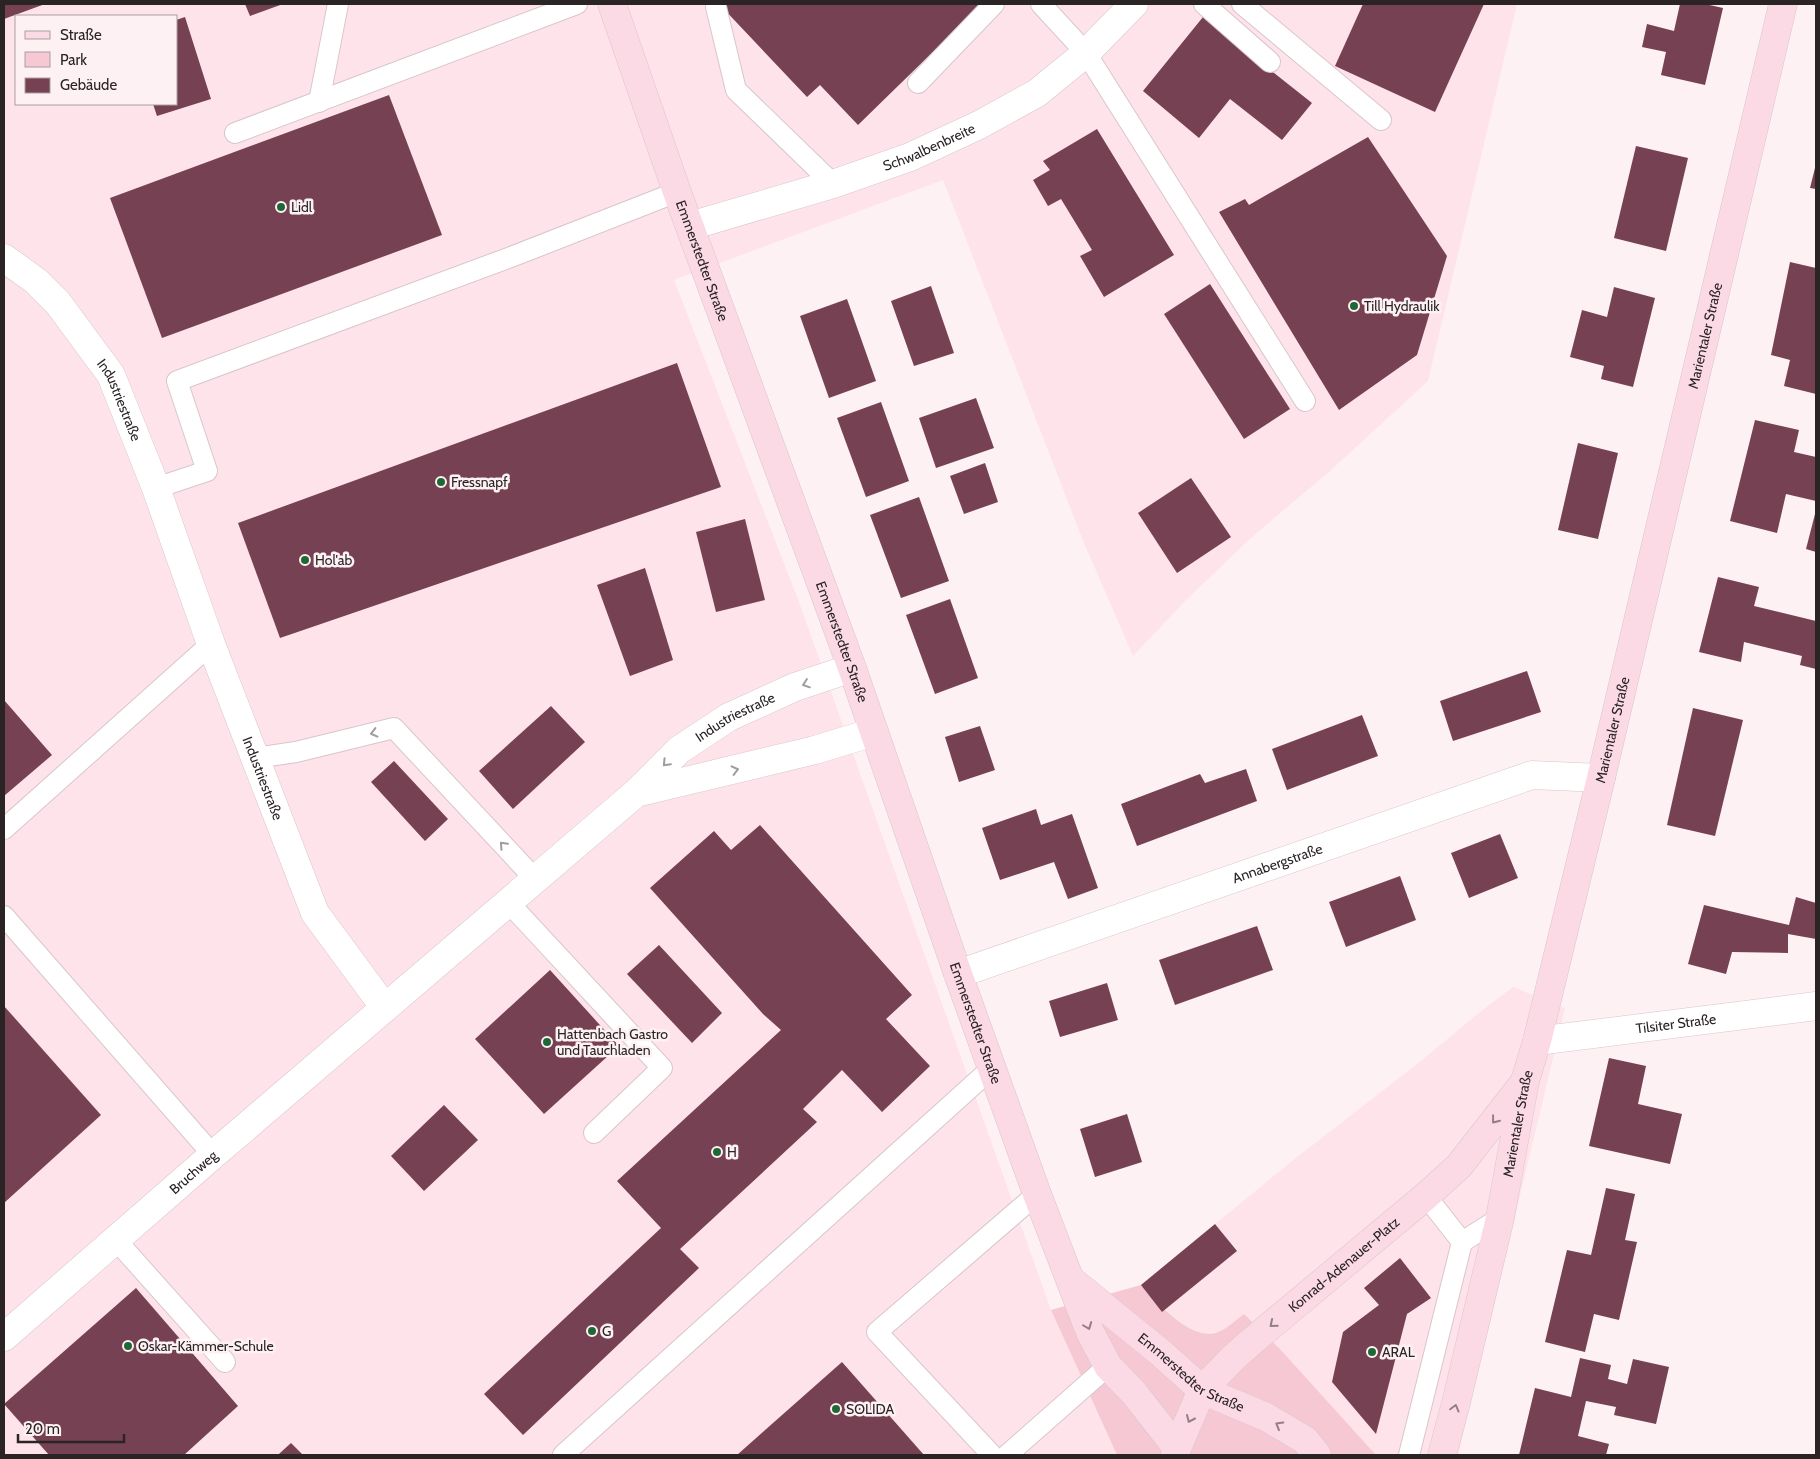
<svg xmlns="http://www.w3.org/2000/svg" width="1820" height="1459" viewBox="0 0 1820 1459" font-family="Cabin,sans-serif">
	<rect width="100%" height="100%" fill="#fdf1f4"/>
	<g fill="#ffe3ea" fill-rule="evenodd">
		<path d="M4,4H1517L1428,381L1329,472L1253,536L1187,599L1133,656L1084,543L943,180L674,280L799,602L1051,1310L1117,1455H4ZM16,16H176V104H16Z"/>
		<polygon points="1513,987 1565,1008 1458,1455 1376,1455 1280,1349 1219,1332 1200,1333 1185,1326 1171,1315 1141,1285 1292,1161 1421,1061 1480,1012"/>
	</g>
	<path fill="#f5c8d4" d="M1141,1285C1159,1303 1190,1342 1218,1332C1227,1329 1237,1319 1244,1314L1280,1349L1376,1455H1117L1051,1310Z"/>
	<g fill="#764152">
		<polygon points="4,4 45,4 4,19"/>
		<polygon points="245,4 283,4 250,16"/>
		<polygon points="722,4 982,4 858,125 820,85 807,97 720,5"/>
		<polygon points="1363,4 1484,4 1435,112 1335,66"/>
		<polygon points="1680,4 1705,4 1723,8 1705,85 1661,75 1666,52 1642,47 1647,24 1674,31"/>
		<polygon points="185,17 211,99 157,116 153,104 176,104 176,20"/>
		<polygon points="1203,17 1312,103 1282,140 1230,99 1199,138 1143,91"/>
		<polygon points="389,95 442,235 162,338 110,198"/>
		<polygon points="1097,129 1174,255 1104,297 1080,256 1092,250 1061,199 1048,206 1033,180 1050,170 1043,161"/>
		<polygon points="1368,137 1447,256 1417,355 1339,410 1219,212 1245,199 1249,205"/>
		<polygon points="1636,146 1688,158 1666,251 1614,238"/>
		<polygon points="1816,164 1816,189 1810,188"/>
		<polygon points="1790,262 1816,268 1816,394 1784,386 1790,360 1771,355"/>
		<polygon points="1210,284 1290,409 1244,439 1164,314"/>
		<polygon points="931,286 954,353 914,366 891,301"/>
		<polygon points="1614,287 1655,298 1633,387 1601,379 1604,366 1570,357 1582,310 1607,317"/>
		<polygon points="847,299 876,381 829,398 800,316"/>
		<polygon points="677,363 721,487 280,638 238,523"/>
		<polygon points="976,398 994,448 936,468 919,418"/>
		<polygon points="881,402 909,481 866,497 837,418"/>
		<polygon points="1755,420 1799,430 1794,452 1816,457 1816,501 1786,494 1777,533 1730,521"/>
		<polygon points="1578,443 1618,453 1598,539 1558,530"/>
		<polygon points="985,463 998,502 964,514 950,476"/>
		<polygon points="1191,478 1231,537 1177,573 1138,513"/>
		<polygon points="919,497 949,581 901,598 870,515"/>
		<polygon points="1815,514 1816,515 1816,552 1806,549"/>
		<polygon points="745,519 765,600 716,612 696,532"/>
		<polygon points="645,568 673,660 630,676 597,585"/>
		<polygon points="1718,577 1759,587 1754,606 1816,621 1816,669 1800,665 1802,656 1744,642 1741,662 1699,652"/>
		<polygon points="950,599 978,678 935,694 906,615"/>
		<polygon points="1527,671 1541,712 1453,741 1440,701"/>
		<polygon points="4,700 52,755 4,796"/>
		<polygon points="551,706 585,742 513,809 479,771"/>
		<polygon points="1693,708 1743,720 1715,836 1667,825"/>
		<polygon points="1362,715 1378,756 1287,790 1272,749"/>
		<polygon points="980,726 995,770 959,782 945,737"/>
		<polygon points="394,761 448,819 425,841 371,782"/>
		<polygon points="1246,769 1257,801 1137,846 1121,804 1200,774 1205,783"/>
		<polygon points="1036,809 1041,825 1072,814 1098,888 1068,899 1054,862 1000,880 982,828"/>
		<polygon points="760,825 912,995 886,1019 930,1066 882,1112 842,1070 803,1109 817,1122 680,1249 699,1268 523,1435 484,1394 661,1228 617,1181 781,1030 763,1014 650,888 714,831 731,850"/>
		<polygon points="1500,834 1518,878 1469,898 1451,853"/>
		<polygon points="1400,876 1416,920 1346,947 1329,902"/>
		<polygon points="1796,897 1816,903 1816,939 1788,934 1788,953 1732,952 1726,974 1688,964 1704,905 1789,925"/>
		<polygon points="1257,926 1273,970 1175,1005 1159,960"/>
		<polygon points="659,945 722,1013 692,1043 627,974"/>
		<polygon points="550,970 619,1046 544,1114 475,1039"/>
		<polygon points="1107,983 1118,1020 1060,1037 1049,1001"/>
		<polygon points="4,1006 101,1115 4,1203"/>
		<polygon points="1609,1058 1646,1066 1638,1104 1682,1114 1670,1164 1589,1146"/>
		<polygon points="444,1105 478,1140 424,1191 391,1156"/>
		<polygon points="1127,1114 1142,1162 1095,1177 1080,1129"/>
		<polygon points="1606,1188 1635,1194 1625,1240 1637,1242 1619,1320 1594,1314 1585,1352 1545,1342 1567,1250 1591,1255"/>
		<polygon points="1215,1224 1237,1251 1162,1312 1141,1285"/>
		<polygon points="1400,1258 1431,1298 1407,1314 1376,1434 1332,1382 1343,1332 1379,1305 1364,1288"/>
		<polygon points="136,1288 238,1406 184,1455 49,1455 4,1404"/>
		<polygon points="1580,1358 1611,1365 1608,1379 1627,1384 1633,1359 1669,1367 1656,1424 1614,1415 1616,1407 1586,1401 1578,1436 1609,1444 1606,1455 1519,1455 1535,1388 1571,1397"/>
		<polygon points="842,1362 924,1455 737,1455"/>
		<polygon points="291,1443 303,1455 278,1455 280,1453"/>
	</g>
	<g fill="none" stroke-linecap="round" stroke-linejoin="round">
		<defs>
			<g id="lane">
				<polyline points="1041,4 1086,53 1305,401"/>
				<polyline points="1204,4 1270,62"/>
				<polyline points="1242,4 1381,120"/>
				<polyline points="716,7 736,90 833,184"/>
				<polyline points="918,83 994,4"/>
				<polyline points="319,102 338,4"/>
				<polyline points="235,133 577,4"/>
				<polyline points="156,488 207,471 177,381 511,257 677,192"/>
				<polyline points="255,758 296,752 394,728 536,880"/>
				<polyline points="4,829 211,644"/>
				<polyline points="509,903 662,1068 594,1133"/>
				<polyline points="4,916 213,1155"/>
				<polyline points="1426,1196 1462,1242"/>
				<polyline points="115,1239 225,1362"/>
				<polyline points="563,1455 993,1067"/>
				<polyline points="992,1455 877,1332 1037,1194"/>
				<polyline points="1007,1455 1108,1366"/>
				<polyline points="1409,1455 1462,1242 1500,1218"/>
			</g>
			<g id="street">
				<path id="s1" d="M690,226L833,184L910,157L979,125L1037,93L1086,53L1134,4"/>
				<path id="s2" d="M4,258L36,281L58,303L111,375L156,488L211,644L315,913L385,1008"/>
				<polyline points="636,793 815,750 874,732"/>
				<path id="s3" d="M958,974L1532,775L1601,778"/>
				<path id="s4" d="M1537,1041L1816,1006"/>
				<path id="s5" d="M4,1337L213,1155L636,793L679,750L729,717L795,687L852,668"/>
			</g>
			<g id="secondary">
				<path id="s6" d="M612,4L677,192L852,668L958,974L1037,1194L1090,1332L1108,1366L1134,1393L1177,1448"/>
				<path id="s7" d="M1072,1281L1161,1353L1202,1390L1266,1417L1305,1440L1317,1455"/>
				<path id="s8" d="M1175,1455L1177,1448L1202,1390L1233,1358L1251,1342L1426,1196L1459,1166L1523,1084"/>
				<path id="s9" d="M1442,1455L1456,1403L1500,1218L1525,1081L1537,1041L1601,778L1783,4"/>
			</g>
		</defs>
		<use href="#lane" stroke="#d8c6cb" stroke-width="22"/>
		<use href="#street" stroke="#d8c6cb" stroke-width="29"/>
		<use href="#secondary" stroke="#d8c6cb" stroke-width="29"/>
		<use href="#lane" stroke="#fff" stroke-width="20"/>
		<use href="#street" stroke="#fff" stroke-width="28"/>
		<use href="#secondary" stroke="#fcdae5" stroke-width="28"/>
	</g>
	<defs><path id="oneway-chevron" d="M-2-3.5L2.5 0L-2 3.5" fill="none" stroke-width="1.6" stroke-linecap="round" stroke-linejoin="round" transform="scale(1.25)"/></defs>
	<g stroke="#9f9c9d">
		<use href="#oneway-chevron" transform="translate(806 684) rotate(161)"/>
		<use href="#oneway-chevron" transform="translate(374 733) rotate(166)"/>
		<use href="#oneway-chevron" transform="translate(666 763) rotate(134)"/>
		<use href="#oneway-chevron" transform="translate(735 770) rotate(-14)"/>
		<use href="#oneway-chevron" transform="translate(503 845) rotate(-133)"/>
	</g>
	<g stroke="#937f85">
		<use href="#oneway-chevron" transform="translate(1495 1120) rotate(128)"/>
		<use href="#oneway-chevron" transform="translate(1273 1324) rotate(140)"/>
		<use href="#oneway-chevron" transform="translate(1088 1326) rotate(69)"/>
		<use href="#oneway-chevron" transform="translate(1455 1408) rotate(-75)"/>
		<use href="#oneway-chevron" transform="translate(1190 1419) rotate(114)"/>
		<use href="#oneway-chevron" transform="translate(1279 1425) rotate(-150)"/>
	</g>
	<g fill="#1f6836" stroke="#fdf1f4" stroke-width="2">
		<circle cx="281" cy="207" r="5"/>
		<circle cx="1354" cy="306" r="5"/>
		<circle cx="441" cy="482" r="5"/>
		<circle cx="305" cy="560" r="5"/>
		<circle cx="547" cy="1042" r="5"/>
		<circle cx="717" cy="1152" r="5"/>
		<circle cx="592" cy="1331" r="5"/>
		<circle cx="128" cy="1346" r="5"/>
		<circle cx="1372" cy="1352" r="5"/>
		<circle cx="836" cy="1409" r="5"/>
	</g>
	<g text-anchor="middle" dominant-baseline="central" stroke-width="5" stroke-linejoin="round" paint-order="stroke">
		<g font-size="14" fill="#2a2425" stroke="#fdf1f4">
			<text stroke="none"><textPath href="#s1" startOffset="252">Schwalbenbreite</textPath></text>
			<text stroke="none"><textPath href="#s6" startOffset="272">Emmerstedter Straße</textPath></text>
			<text stroke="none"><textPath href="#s9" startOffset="1150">Marientaler Straße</textPath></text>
			<text stroke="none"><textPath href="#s2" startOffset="186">Industriestraße</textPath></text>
			<text stroke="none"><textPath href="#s6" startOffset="678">Emmerstedter Straße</textPath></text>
			<text stroke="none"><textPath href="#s5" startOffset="960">Industriestraße</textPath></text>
			<text stroke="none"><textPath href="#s9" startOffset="745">Marientaler Straße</textPath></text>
			<text stroke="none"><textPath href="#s2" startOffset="591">Industriestraße</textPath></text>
			<text stroke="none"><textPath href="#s3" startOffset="338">Annabergstraße</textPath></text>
			<text stroke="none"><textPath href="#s6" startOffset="1082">Emmerstedter Straße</textPath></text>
			<text stroke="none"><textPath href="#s4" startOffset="140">Tilsiter Straße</textPath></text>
			<text stroke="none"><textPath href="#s9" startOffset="340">Marientaler Straße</textPath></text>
			<text stroke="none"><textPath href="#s5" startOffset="251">Bruchweg</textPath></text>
			<text stroke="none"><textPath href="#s8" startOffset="260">Konrad-Adenauer-Platz</textPath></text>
			<text stroke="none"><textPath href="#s7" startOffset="151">Emmerstedter Straße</textPath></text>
		</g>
		<g font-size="14" fill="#2a2425" stroke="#fdf1f4" text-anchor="start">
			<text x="291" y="207">Lidl</text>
			<text x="1364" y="306">Till Hydraulik</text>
			<text x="451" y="482">Fressnapf</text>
			<text x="315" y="560">Hol'ab</text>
			<text x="557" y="1034">Hattenbach Gastro<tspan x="557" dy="16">und Tauchladen</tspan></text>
			<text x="727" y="1152">H</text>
			<text x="602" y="1331">G</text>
			<text x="138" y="1346">Oskar-Kämmer-Schule</text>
			<text x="1382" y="1352">ARAL</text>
			<text x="846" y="1409">SOLIDA</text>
		</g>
	</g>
	<rect width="1820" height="1459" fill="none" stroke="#2a2425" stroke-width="10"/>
	<rect x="15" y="15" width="162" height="90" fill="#fdf1f4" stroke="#a99fa1"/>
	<rect x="25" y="31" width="25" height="8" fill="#fcdae5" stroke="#a99fa1"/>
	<text x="60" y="40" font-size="15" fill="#2a2425">Straße</text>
	<rect x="25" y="52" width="25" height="15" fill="#f5c8d4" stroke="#a99fa1"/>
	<text x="60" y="65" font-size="15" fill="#2a2425">Park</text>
	<rect x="25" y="78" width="25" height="15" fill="#764152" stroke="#a99fa1"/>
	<text x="60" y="90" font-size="15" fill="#2a2425">Gebäude</text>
	<path d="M18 1434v8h106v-8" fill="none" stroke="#2a2425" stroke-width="2.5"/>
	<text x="25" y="1434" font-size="15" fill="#2a2425" stroke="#fdf1f4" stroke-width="4" paint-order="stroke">20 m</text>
</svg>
